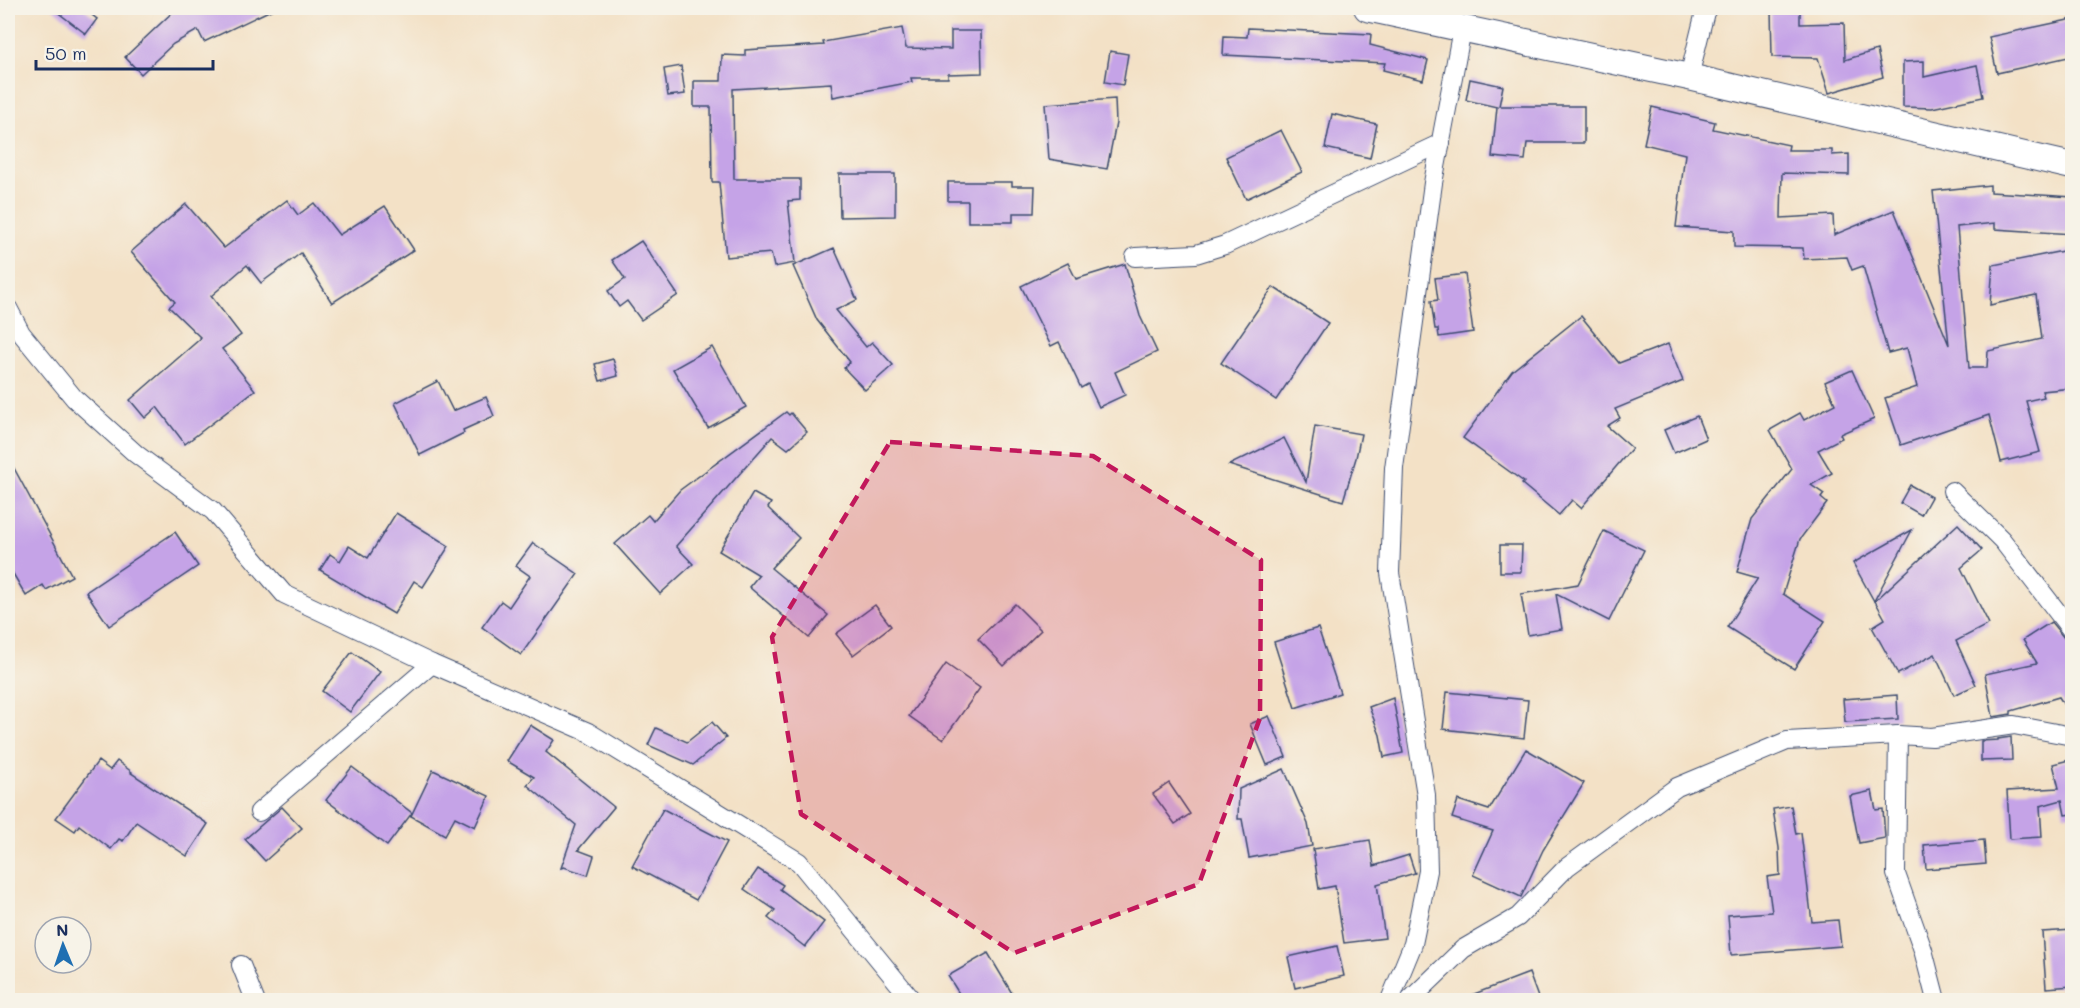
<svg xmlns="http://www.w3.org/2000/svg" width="2080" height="1008" viewBox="0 0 2080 1008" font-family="Mali,sans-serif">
	<rect width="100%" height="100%" fill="#f7f3e8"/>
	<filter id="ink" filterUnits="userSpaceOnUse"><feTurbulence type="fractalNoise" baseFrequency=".0167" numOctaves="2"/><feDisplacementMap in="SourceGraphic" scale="12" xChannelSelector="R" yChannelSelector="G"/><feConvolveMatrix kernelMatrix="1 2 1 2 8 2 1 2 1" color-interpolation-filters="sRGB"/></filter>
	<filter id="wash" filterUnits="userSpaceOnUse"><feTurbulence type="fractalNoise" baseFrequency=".008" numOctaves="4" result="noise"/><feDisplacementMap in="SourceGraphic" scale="24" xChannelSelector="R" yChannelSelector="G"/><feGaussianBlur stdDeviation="1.35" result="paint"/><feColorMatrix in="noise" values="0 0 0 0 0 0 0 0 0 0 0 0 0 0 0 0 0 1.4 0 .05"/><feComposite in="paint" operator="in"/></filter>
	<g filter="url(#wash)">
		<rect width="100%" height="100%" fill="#f3e1c6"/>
		<g id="blocks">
			<g fill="#c5a3e7">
				<polygon points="52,8 83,8 97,19 86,34"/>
				<polygon points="177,8 275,8 204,42 198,30 173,44 141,74 125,57"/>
				<polygon points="1771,8 1800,8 1800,24 1844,23 1845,60 1877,50 1883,77 1829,93 1818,58 1772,57"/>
				<polygon points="2073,19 2073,56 1997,73 1989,37"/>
				<polygon points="902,28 906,48 951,49 951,31 981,31 982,73 948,74 948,78 911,78 912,82 833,97 831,83 733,89 734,179 800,179 800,200 788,201 795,263 774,267 771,253 726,257 719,182 712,182 711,107 694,107 694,81 721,81 722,55 745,56 745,50 824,45 823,42"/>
				<polygon points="1248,28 1371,34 1370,45 1428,60 1423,80 1383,70 1385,63 1223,55 1224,36 1247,37"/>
				<polygon points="1110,51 1128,54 1123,85 1105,82"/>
				<polygon points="1924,61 1924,77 1977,65 1983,97 1932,108 1903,107 1903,62"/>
				<polygon points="681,66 685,94 668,96 664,69"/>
				<polygon points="1470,79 1503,86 1499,106 1584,106 1584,143 1527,143 1525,160 1492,157 1497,107 1466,100"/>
				<polygon points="1115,99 1116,123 1107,169 1049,159 1045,104"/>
				<polygon points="1652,107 1715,122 1713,129 1789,145 1788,150 1832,150 1832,155 1849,154 1849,175 1782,173 1781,218 1833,215 1834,235 1894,210 1949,345 1933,191 1990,185 1990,192 2073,197 2073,234 1995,229 1995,223 1957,227 1969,368 1987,368 1988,351 2042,339 2036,295 1990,305 1993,265 2073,249 2073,388 2042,391 2044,397 2026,401 2040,452 2001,462 1989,415 1901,445 1885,398 1917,387 1907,348 1888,353 1863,266 1852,270 1847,257 1804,259 1803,248 1734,247 1734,231 1676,227 1685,154 1644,144"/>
				<polygon points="1332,114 1377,124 1370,158 1325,148"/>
				<polygon points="1281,130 1302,172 1246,199 1226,157"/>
				<polygon points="839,174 895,174 895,216 840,217"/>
				<polygon points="948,182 1012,182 1012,186 1035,186 1034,213 1013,213 1013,222 968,222 968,201 948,201"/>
				<polygon points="287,200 298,215 314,203 339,235 385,206 414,250 332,303 301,253 261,283 247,265 211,296 241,335 222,349 255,390 185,444 157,407 145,418 130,400 201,338 169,307 175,302 131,252 186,204 224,248"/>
				<polygon points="641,241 678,295 641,320 627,301 619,307 608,291 625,279 612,260"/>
				<polygon points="834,248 857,300 836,310 866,347 872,342 893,365 865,390 844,368 850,362 817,320 793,266"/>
				<polygon points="1068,263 1076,279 1125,264 1140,316 1157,352 1115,372 1125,395 1099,407 1088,384 1081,388 1059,342 1051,346 1021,286"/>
				<polygon points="1465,274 1473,332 1439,337 1438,329 1435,329 1431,301 1438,300 1435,278"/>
				<polygon points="1273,287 1328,323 1276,400 1221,363"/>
				<polygon points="1581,316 1619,363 1668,344 1683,381 1615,409 1620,418 1607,426 1632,448 1581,508 1572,500 1559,515 1522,484 1524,482 1463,438 1512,371"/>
				<polygon points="712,347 746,407 708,428 673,369"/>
				<polygon points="613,359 618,376 600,381 595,364"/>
				<polygon points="1852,370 1874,419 1840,434 1842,438 1818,450 1832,473 1811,485 1824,494 1821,498 1827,503 1800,539 1783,594 1825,621 1794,669 1727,627 1758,578 1737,572 1752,519 1792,469 1770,430 1800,413 1804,420 1835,404 1825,382"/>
				<polygon points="438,381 453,411 486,397 494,416 463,430 464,433 420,455 395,403"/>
				<polygon points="786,412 789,415 791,413 807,432 788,449 772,437 676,546 693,564 660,594 615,544 648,515 653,521 680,490"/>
				<polygon points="1697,416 1706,439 1674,453 1664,430"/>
				<polygon points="1315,426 1361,434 1356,458 1343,501 1229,465 1284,438 1306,482"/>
				<polygon points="8,457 72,576 46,590 43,585 26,596 8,565"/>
				<polygon points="1910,485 1931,497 1921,515 1900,503"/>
				<polygon points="753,493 771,503 768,508 799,538 771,568 828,615 809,638 749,587 759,575 719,551"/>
				<polygon points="396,513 449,546 423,587 414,581 394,614 320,570 330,554 340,561 349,546 368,558"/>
				<polygon points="1958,524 1982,550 1961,568 1989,624 1956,641 1976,685 1954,695 1935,654 1898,674 1872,627 1885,619 1875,601"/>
				<polygon points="1912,530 1874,601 1853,563"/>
				<polygon points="1604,531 1644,550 1609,621 1556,594 1562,629 1528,635 1521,594 1578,584"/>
				<polygon points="175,532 198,566 109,626 86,592"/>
				<polygon points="533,543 578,574 521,655 482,627 501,601 509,607 530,576 516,566"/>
				<polygon points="1500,545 1522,545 1521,572 1500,572"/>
				<polygon points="1015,604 1041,630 1004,666 978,639"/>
				<polygon points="875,605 891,626 853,655 836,634"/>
				<polygon points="2051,622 2064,638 2073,642 2073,719 2059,697 2011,711 2011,714 1993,717 1985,674 2037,663 2023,640"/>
				<polygon points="1318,628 1340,693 1295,708 1274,642"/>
				<polygon points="352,652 380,672 350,712 322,691"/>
				<polygon points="946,664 980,688 943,740 909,716"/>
				<polygon points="1447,692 1528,700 1524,738 1443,729"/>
				<polygon points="1897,695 1898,719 1845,722 1843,699"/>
				<polygon points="1393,698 1403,753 1384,757 1380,735 1369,707"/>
				<polygon points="1269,716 1286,757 1267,765 1250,724"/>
				<polygon points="712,722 726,738 693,765 648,745 656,728 687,742"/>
				<polygon points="530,725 554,740 546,752 614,807 578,850 594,856 588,875 564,867 561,868 576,825 527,785 534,777 507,761"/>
				<polygon points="2011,737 2012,760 1981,761 1981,741 1998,740 1998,739"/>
				<polygon points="1526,749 1584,783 1543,850 1521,897 1473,875 1493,831 1452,818 1458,800 1489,810"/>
				<polygon points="2073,759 2073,814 2065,815 2062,800 2040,806 2042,837 2010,839 2007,791 2059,788 2053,764"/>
				<polygon points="98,761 110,770 117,761 132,772 131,773 208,824 187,856 136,822 123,841 119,839 111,849 79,825 75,831 56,818"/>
				<polygon points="352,767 412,813 387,846 326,800"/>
				<polygon points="1284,769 1308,824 1312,846 1249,858 1242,819 1238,819 1239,789"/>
				<polygon points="433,770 489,796 475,827 455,817 445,835 411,816"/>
				<polygon points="1169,783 1190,814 1175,824 1153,794"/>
				<polygon points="1872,791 1876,810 1883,809 1885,838 1859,843 1850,796"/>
				<polygon points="1791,806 1796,834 1801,833 1812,922 1838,920 1841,946 1731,955 1728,915 1772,912 1767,877 1780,875 1779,848 1773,809"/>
				<polygon points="282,807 302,828 265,861 245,839"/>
				<polygon points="663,809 727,842 696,900 632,866"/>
				<polygon points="1370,840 1374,866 1409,855 1415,873 1377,884 1385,938 1344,943 1335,886 1319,889 1313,849"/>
				<polygon points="1984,840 1986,864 1926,869 1924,845"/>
				<polygon points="758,869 783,885 780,889 824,922 805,947 768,918 775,910 744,889"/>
				<polygon points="2073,930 2073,986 2046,988 2042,932"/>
				<polygon points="1337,946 1344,976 1295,988 1288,957"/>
				<polygon points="988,953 1016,1000 963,1000 948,976"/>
				<polygon points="1529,973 1539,1000 1461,1000 1461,999"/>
			</g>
		</g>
	</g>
	<g filter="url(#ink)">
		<use href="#blocks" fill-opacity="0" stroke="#3b4a6e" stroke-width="1.5"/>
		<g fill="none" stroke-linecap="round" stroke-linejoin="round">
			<defs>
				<g id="minor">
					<polyline points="1689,77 1705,12 1708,8"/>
					<polyline points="1135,257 1196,254 1225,245 1441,143"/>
					<polyline points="8,308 21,333 74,398 136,454 213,511 284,594 432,664 588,732 799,862 912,1000"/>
					<polyline points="1952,491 2002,540 2072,631"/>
					<polyline points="1898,735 1896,874 1923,950 1936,1000"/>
					<polyline points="259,812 432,664"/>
					<polyline points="241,965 255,1000"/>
					<polyline points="1390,1000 1413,944 1428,871 1426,795 1390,573 1394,468 1433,183 1462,29"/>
					<polyline points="1410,1000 1463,949 1518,917 1567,867 1677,787 1787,741 1898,735 1932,737 2014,725 2072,736"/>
				</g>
				<polyline id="secondary" points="1367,8 1689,77 2072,166"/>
			</defs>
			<use href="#minor" stroke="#3b4a6e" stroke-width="20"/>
			<use href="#secondary" stroke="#3b4a6e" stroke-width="28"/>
			<use href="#minor" stroke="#fff" stroke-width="18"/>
			<use href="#secondary" stroke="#fff" stroke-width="26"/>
		</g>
	</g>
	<path fill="#c2185b" fill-opacity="0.2" stroke="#c2185b" stroke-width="4.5" stroke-dasharray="12 8" stroke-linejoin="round" d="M890,442L1093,456L1261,560L1260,718L1199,884L1014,953L801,814L772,637Z"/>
	<rect width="2080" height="1008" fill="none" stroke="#f7f3e8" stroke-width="30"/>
	<g transform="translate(63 945) rotate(358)"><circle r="28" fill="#f7f3e8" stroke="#9fa5b1" stroke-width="1.5"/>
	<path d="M0-4.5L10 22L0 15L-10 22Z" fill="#1f6fb2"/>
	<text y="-9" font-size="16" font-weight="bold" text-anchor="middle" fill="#1b2f5e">N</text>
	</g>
	<path d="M36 60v9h177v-9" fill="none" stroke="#1b2f5e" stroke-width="3"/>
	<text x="45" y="60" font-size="18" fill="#1b2f5e" stroke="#f7f3e8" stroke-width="4.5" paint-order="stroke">50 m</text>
</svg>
